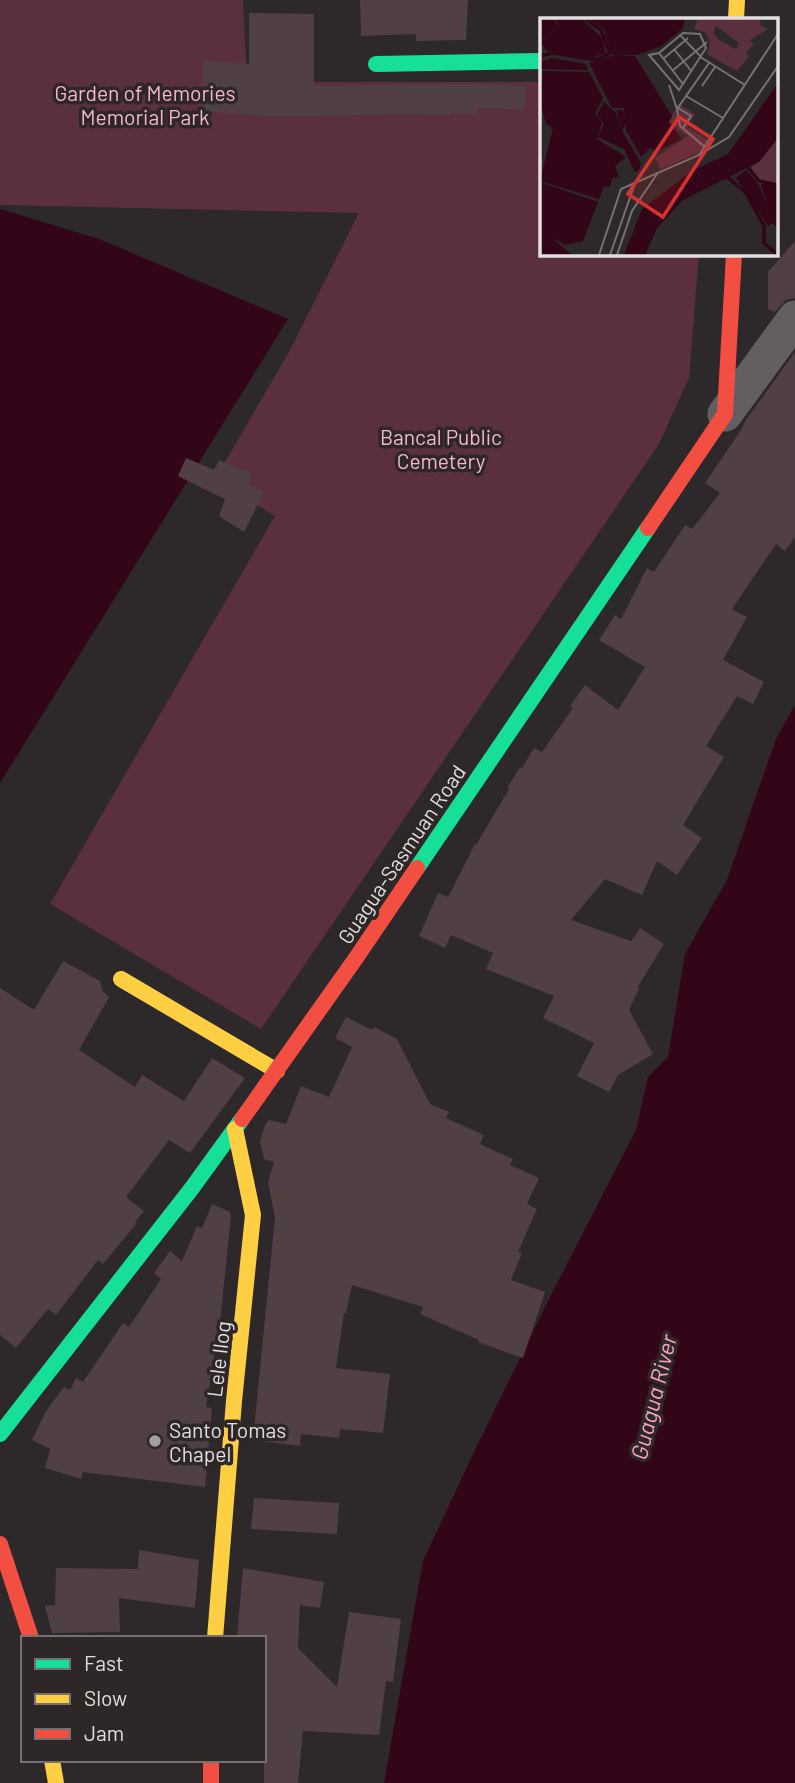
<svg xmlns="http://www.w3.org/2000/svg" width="795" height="1783" viewBox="0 0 795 1783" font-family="Barlow,sans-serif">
	<rect width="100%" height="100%" fill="#2d2829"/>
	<polygon fill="#5a303d" points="0,0 243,0 247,82 541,82 541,254 699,254 689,378 659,444 261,1029 50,904 275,516 215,479 289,352 359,213 0,205"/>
	<g fill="#320518">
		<polygon points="0,209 99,239 288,319 0,783"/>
		<polygon points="795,705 795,1783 384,1783 423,1561 475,1450 550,1297 636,1130 648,1077 668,1057 685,954 727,880 776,739"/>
	</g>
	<g fill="#504044">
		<polygon points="360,0 468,0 466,40 416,41 416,34 361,36"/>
		<polygon points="249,13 314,14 314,86 468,84 526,86 524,110 477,108 477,114 450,113 450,115 402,114 279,117 201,111 204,61 249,64"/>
		<polygon points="795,241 795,298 786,300 775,312 768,309 768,272"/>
		<polygon points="795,352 795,537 785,551 776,544 732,609 747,617 723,660 764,682 753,704 737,696 706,746 724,757 683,825 702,838 677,875 657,861 642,895 605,879 571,920 631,941 640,928 664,944 637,988 639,989 629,1010 653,1054 618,1075 609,1092 577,1076 594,1043 543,1018 554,996 486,969 493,953 451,935 445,948 419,936 438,893 448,897 475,844 476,845 509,789 507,788 520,767 522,768 534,748 542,752 573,708 570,706 585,685 618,710 645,667 599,640 615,615 621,619 647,568 654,572 685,525 692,529 720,493 705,483 739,433 746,420"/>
		<polygon points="186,458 214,470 219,460 253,474 248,485 264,492 244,532 219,516 225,499 178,476"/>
		<polygon points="63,961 100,981 102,990 109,997 79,1050 135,1087 142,1075 184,1101 212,1058 245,1078 190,1153 169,1140 126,1197 144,1211 135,1222 137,1223 103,1264 98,1260 56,1315 48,1309 16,1348 0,1335 0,988 34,1010"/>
		<polygon points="346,1017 372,1030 374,1027 397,1039 430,1104 449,1112 446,1118 484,1135 480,1144 513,1159 510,1165 539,1178 527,1204 537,1209 518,1252 522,1253 511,1280 545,1292 523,1358 478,1342 479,1340 420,1314 423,1307 352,1285 346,1313 344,1313 336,1368 390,1374 383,1433 340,1429 339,1438 301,1434 300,1446 253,1440 275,1217 268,1182 274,1162 264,1159 260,1141 265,1125 269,1120 286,1124 301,1086 329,1097 352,1047 335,1038"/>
		<polygon points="212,1204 230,1212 231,1216 217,1351 215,1351 206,1407 212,1408 205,1487 83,1472 81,1479 45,1468 50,1449 32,1440 46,1411 64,1387 70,1390 76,1378 83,1382 123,1323 129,1327 161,1279 154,1273 170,1251 182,1261 197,1226 202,1228"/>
		<polygon points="254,1498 339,1503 337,1534 251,1529"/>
		<polygon points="139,1550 199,1560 195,1608 119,1598 120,1632 52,1633 45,1606 55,1605 56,1568 138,1569"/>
		<polygon points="243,1568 324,1582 320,1608 300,1605 298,1648 337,1687 349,1612 401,1619 393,1682 386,1681 379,1735 303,1731 298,1783 264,1783 264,1638 237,1638"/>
	</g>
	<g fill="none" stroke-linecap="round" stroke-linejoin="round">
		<polyline stroke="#635f60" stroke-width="35" points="725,414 795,318"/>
		<g stroke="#16e098" stroke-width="16">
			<polyline points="376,64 541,61"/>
			<polyline points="417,868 648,528"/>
			<polyline points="0,1434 192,1188 242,1119"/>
		</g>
		<g stroke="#ffcf43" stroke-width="16">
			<polyline points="736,19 737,0"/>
			<polyline points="121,979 277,1071"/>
			<polyline points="215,1638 234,1401 253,1215 235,1129"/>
			<polyline points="52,1760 56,1783"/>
		</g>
		<g stroke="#f24e42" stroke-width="16">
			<polyline points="648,528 725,414 734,254"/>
			<polyline points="242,1119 356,958 417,868"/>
			<polyline points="0,1544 31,1638"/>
			<polyline points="211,1760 211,1783"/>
		</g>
	</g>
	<circle fill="#a39e9f" stroke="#2e2728" stroke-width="2.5" cx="155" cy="1441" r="7"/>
	<g text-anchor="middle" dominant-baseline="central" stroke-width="7" stroke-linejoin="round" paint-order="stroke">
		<g font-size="21" fill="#f7b7c8" stroke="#2e2728">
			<text x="145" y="92">Garden of Memories<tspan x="145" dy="24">Memorial Park</tspan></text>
			<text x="441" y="436">Bancal Public<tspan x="441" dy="24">Cemetery</tspan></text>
		</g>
		<g font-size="21" fill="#e3dedf" stroke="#2e2728">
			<text transform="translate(401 854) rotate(-56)">Guagua-Sasmuan Road</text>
			<text transform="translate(218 1359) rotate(-83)">Lele Ilog</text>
		</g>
		<g font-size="21" fill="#e3dedf" stroke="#2e2728" text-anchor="start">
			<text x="169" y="1429">Santo Tomas<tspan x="169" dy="24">Chapel</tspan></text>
		</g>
		<g font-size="23" font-style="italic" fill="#faa5bd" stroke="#2e2728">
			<text transform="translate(653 1397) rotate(-76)">Guagua River</text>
		</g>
	</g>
	<g transform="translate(540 18)">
		<rect width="238" height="238" fill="#2d2829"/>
		<path d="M158,1H221L220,7L228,11L210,22L214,27L206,34L209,39L197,53L167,36L170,24L166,15L154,11ZM176,8L199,25L196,31L179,22L173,15ZM139,86L155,96L147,109L168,122L158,135L121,151L115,140L148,118L128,104ZM238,121V166L219,163L210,151Z" fill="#5a303d" fill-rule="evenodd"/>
		<path d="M0,1H14L20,10L16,1H42L63,21L65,35L53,40L7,33L0,24L12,16L0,23ZM50,1H143L140,9L119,26L96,33H71L64,11ZM75,37L95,38L132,98L129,104L142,121L117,133L110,130L101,139L86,112L84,90H72L49,45ZM12,40L46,46L48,52L0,51V44ZM3,53L49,54L63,80L55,96L62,104L57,121L86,139L75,148L79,159L72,160L70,169H64L59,181L0,163L13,110L6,105L0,85ZM238,65V120L219,144L143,182L117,210L105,237H84L102,191L152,153L188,136ZM64,84L76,95L80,111L77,93L83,92L86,104L82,113L101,145L99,152L95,154L84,131L58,119L64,105L57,97ZM206,152L219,167L227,188L221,166L238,167V211L232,205L228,208L196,160ZM0,164L58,184L43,223L25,227L11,219L32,237H0Z" fill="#320518"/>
		<path fill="none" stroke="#320518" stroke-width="3.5" d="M46,1L61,12L70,35M0,38L13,35L57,42L70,35H97L120,27L141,10L143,1M0,107V138M204,144L219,163L238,167M186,158L206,175L224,208V225L238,237"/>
		<path fill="none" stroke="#767172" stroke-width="2" d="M143,15L160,16L166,30L139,72L109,37L119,35ZM140,17L162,40L205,67M134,31L152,54M119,35L143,66M123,41L148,20M132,53L167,24M129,67L137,91L169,45M162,68L175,49M146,78L183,100M138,90L151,98L143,110M137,91L140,108L165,129M159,137L189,119L238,48M59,237L81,171L159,137L238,16M70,237L95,165M77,237L92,193L117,156"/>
		<path fill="#d73131" fill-opacity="0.15" stroke="#d73131" stroke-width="3.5" d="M139,99L173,121L123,199L88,176Z"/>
		<rect width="238" height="238" fill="none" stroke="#e3dedf" stroke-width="3.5"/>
	</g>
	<rect x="21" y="1636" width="245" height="126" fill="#2e2728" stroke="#767071" stroke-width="2"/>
	<rect x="35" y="1659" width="35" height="10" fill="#16e098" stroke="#767071" stroke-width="2"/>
	<text x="84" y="1671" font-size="21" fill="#e3dedf">Fast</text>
	<rect x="35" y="1694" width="35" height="10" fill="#ffcf43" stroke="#767071" stroke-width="2"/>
	<text x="84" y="1706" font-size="21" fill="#e3dedf">Slow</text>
	<rect x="35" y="1729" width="35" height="10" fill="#f24e42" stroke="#767071" stroke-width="2"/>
	<text x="84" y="1741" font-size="21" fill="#e3dedf">Jam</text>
</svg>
